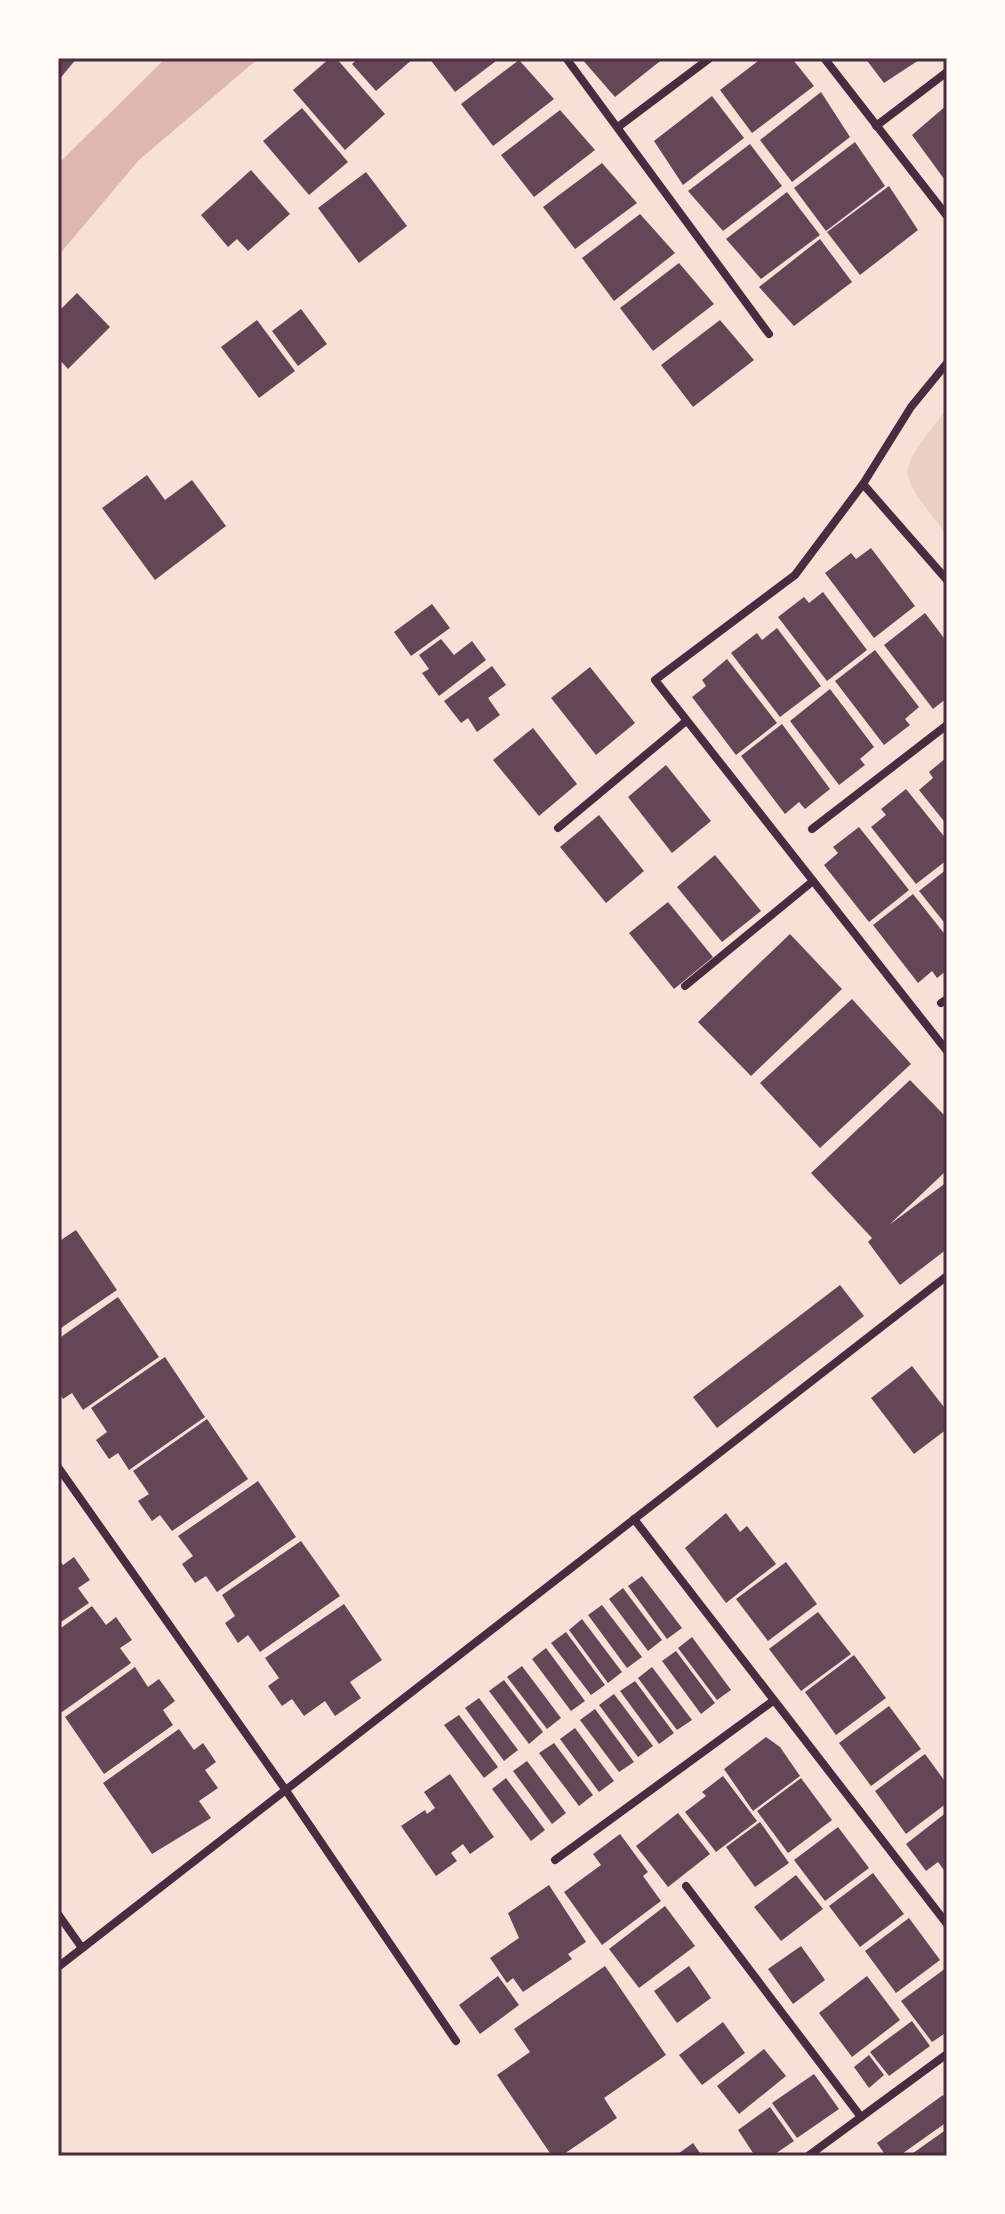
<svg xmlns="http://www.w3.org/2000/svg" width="1005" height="2214" viewBox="0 0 1005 2214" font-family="Rubik,sans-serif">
	<rect width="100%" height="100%" fill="#f7e1d7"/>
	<path fill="#ebcfc5" d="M947,408V535C893,465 896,478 947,408Z"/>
	<polygon fill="#dcb8b0" points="166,58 259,58 139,160 58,256 58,164"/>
	<g fill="#644757">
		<polygon points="58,58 77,58 58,81"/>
		<polygon points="330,58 336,58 385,114 345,150 293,90"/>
		<polygon points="359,58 414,58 376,91 352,64"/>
		<polygon points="429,58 500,58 455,92"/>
		<polygon points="581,58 664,58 615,97"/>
		<polygon points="762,58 794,61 814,86 752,133 720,90"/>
		<polygon points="865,58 922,58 884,83"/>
		<polygon points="519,60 554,99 493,146 461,104"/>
		<polygon points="821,92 850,137 792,182 760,140"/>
		<polygon points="712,96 744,138 683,185 654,141"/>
		<polygon points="947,105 947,183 912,135"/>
		<polygon points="302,108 348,162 309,195 263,141"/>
		<polygon points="560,110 595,150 534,197 501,155"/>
		<polygon points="855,142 885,186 826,231 794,188"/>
		<polygon points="750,144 782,186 723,231 688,191"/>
		<polygon points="602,163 637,203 575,249 543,207"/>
		<polygon points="251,170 290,214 248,251 237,239 228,247 201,215"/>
		<polygon points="366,172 407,226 359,263 318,208"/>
		<polygon points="889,186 918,230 860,275 827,232"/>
		<polygon points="787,192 820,235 761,279 726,239"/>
		<polygon points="640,214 675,253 614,301 582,258"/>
		<polygon points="820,239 852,282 794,326 759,287"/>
		<polygon points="679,263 714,304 653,351 620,308"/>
		<polygon points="77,293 110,327 68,369 58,358 58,312"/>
		<polygon points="301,309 327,344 298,366 272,331"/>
		<polygon points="257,320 295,371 259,398 221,347"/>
		<polygon points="720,320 754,360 693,407 661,365"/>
		<polygon points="147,475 165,500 192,480 226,526 155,580 102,508"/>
		<polygon points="871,548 915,606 874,638 825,573 851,553 856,559"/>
		<polygon points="823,592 867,650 827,681 778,617 804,597 809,603"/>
		<polygon points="432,604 450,628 411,656 394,632"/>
		<polygon points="925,613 947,642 947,698 933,709 884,645"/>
		<polygon points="777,628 821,686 780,717 731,653 757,633 762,640"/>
		<polygon points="441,639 454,655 472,641 486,660 439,696 422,673 429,669 419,655"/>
		<polygon points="875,650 919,707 905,719 910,725 884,745 835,681"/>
		<polygon points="727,659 777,723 736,755 692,697 706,686 702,680"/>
		<polygon points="492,666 506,685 488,698 500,715 477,732 468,718 461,723 444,701"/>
		<polygon points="590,667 635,723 596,755 551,698"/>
		<polygon points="830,689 874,747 860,759 865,765 839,785 790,721"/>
		<polygon points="782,724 830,789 805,809 799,802 785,814 741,756"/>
		<polygon points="533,728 577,784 539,816 493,760"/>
		<polygon points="947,757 947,825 919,790 933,778 929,772"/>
		<polygon points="666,765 711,821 672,853 628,797"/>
		<polygon points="906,789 947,840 947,860 916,884 871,827 886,815 881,809"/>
		<polygon points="599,815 644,871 606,903 560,847"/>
		<polygon points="859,827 909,890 869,922 824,865 838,853 833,847"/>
		<polygon points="715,855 761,911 722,942 677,887"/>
		<polygon points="947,869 947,926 919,891"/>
		<polygon points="913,894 947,937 947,970 937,978 932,971 918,983 873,925"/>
		<polygon points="668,902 713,957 674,989 629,933"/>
		<polygon points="790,934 842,989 751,1076 698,1022"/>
		<polygon points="852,999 911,1064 820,1148 760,1083"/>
		<polygon points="910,1080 947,1118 947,1170 889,1225 947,1182 947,1249 900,1285 868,1242 872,1238 811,1173"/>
		<polygon points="76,1230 117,1290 58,1330 58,1242"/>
		<polygon points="840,1285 864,1316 717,1428 693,1397"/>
		<polygon points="118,1297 159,1357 83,1410 72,1393 63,1399 58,1392 58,1339"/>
		<polygon points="165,1357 205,1417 129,1470 118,1453 109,1459 96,1440 107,1432 91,1408"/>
		<polygon points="912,1366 947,1411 947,1429 914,1454 871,1398"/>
		<polygon points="207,1419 248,1479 172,1531 160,1515 152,1521 138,1501 149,1494 133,1471"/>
		<polygon points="258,1481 296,1537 217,1592 206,1576 195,1583 182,1564 193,1556 178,1536"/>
		<polygon points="726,1513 740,1532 747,1526 776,1564 726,1603 685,1548"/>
		<polygon points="301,1541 340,1596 260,1652 248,1635 238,1643 225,1623 235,1616 222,1595"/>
		<polygon points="74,1557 90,1580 78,1588 89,1603 58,1624 58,1558 63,1565"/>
		<polygon points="786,1562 817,1604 768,1641 736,1599"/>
		<polygon points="642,1576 682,1628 667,1639 628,1586"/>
		<polygon points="623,1588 662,1640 648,1651 609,1599"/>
		<polygon points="344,1604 382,1660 350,1682 361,1698 335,1716 325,1701 304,1716 292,1699 282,1706 268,1686 279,1678 265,1658"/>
		<polygon points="602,1605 642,1657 627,1668 588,1615"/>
		<polygon points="92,1606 106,1625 116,1617 132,1640 120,1648 131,1663 62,1712 58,1707 58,1630"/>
		<polygon points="818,1612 851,1654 801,1691 769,1649"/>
		<polygon points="582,1619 622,1672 608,1683 569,1630"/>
		<polygon points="566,1632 605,1685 591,1695 551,1643"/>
		<polygon points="692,1637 731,1690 717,1700 678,1648"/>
		<polygon points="546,1648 585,1701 571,1711 532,1659"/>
		<polygon points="676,1651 715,1703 701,1714 662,1661"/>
		<polygon points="854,1655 886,1698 836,1735 805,1692"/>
		<polygon points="522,1666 561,1718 547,1729 507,1677"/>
		<polygon points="135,1667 148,1687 159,1679 175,1701 163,1710 173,1725 104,1774 65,1717"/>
		<polygon points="652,1667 692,1720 677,1730 638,1678"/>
		<polygon points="504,1680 543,1732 529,1744 489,1691"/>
		<polygon points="635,1681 674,1733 659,1744 620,1691"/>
		<polygon points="614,1694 653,1746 638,1757 599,1705"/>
		<polygon points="479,1698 518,1750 504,1761 465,1708"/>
		<polygon points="889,1706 921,1749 871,1786 839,1743"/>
		<polygon points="595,1709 634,1762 619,1772 580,1720"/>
		<polygon points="459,1715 498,1767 484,1778 444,1725"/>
		<polygon points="575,1728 614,1781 599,1792 560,1739"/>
		<polygon points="179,1729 194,1750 203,1743 216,1762 205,1770 218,1788 199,1801 211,1818 152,1854 103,1783"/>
		<polygon points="766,1737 780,1747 800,1776 753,1811 724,1769"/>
		<polygon points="554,1743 593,1795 579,1806 539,1753"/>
		<polygon points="925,1754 947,1784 947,1803 906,1834 875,1791"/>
		<polygon points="527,1761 566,1813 552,1824 513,1771"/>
		<polygon points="450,1774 494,1837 470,1854 463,1844 451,1853 457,1861 436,1876 401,1826 425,1810 427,1814 435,1808 424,1792"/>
		<polygon points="723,1776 757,1821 716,1852 685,1812 706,1796 702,1792"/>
		<polygon points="506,1778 545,1830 531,1841 492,1789"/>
		<polygon points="801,1778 832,1820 788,1853 757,1811"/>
		<polygon points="947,1812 947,1874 938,1862 926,1871 906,1844"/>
		<polygon points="678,1813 710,1854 668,1887 636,1846"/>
		<polygon points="760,1822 789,1863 755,1887 726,1847"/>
		<polygon points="838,1827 869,1868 825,1901 794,1860"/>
		<polygon points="620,1834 648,1872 643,1876 661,1901 602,1945 564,1892 601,1865 593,1854"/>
		<polygon points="873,1873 904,1914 860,1947 829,1906"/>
		<polygon points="796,1875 823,1909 781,1941 754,1907"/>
		<polygon points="549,1885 586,1942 568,1954 572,1959 523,1992 513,1978 507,1983 490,1958 519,1938 508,1913"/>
		<polygon points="665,1906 695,1946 639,1988 609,1949"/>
		<polygon points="909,1918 940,1960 896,1993 865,1951"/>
		<polygon points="801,1946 825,1980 793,2004 768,1969"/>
		<polygon points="605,1966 666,2055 604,2098 617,2118 561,2156 552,2156 497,2075 530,2052 514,2029"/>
		<polygon points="689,1966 711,1998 677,2023 654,1991"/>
		<polygon points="946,1968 947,2032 932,2042 901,2001"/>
		<polygon points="498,1976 519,2005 480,2034 459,2005"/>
		<polygon points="867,1976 900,2020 852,2057 819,2013"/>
		<polygon points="912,2021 930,2046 889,2076 870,2052"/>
		<polygon points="723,2022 745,2053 702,2085 679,2055"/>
		<polygon points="764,2049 786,2076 739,2114 717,2086"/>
		<polygon points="869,2055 884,2075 869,2088 854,2067"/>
		<polygon points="814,2074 839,2109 797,2138 772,2103"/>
		<polygon points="943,2095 947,2102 947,2122 899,2156 886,2156 877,2143"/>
		<polygon points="770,2107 794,2141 772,2156 755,2156 738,2130"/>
		<polygon points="947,2129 947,2156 909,2156"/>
		<polygon points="693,2143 702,2156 675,2156"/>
	</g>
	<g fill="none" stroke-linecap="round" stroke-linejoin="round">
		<g stroke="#4a2c40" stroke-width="8">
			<polyline points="566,58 769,334"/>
			<polyline points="824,58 947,216"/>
			<polyline points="876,126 947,72"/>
			<polyline points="618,127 710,58"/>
			<polyline points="947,363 911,407 863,484 795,575 655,680 947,1051"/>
			<polyline points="863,484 947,580"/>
			<polyline points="558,828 685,722"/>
			<polyline points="812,829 947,725"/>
			<polyline points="685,986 813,881"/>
			<polyline points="941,1003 947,999"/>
			<polyline points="58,1467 287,1792 456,2041"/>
			<polyline points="634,1519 947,1924"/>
			<polyline points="555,1860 773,1701"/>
			<polyline points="686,1886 861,2117"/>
			<polyline points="58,1914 82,1948"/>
			<polyline points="58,1967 947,1276"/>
			<polyline points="808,2156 947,2054"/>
		</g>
	</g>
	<rect width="1005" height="2214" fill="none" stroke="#fffaf5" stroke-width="120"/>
	<rect x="60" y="60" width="885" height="2094" fill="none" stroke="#4a2c40" stroke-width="3"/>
</svg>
